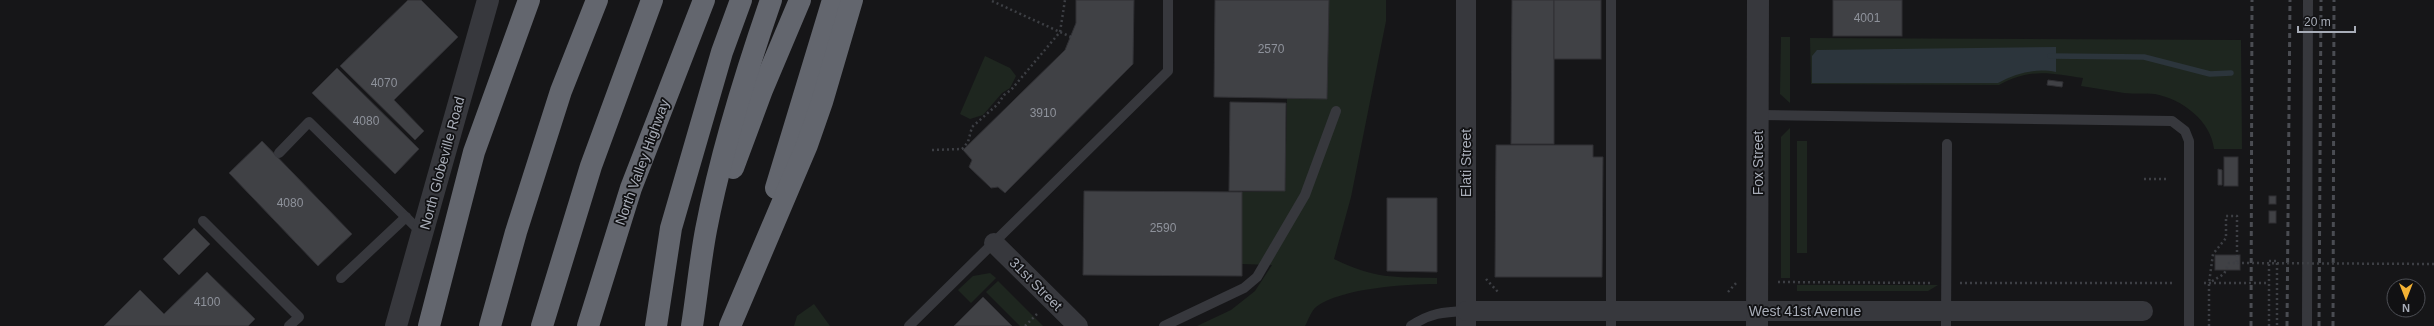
<svg xmlns="http://www.w3.org/2000/svg" width="2434" height="326" viewBox="0 0 2434 326" font-family="Helvetica,sans-serif">
	<rect width="100%" height="100%" fill="#161618"/>
	<g fill="#1e261f">
		<path d="M1329,0H1386V21L1351,197L1334,259C1375,279 1393,277 1437,278V284C1406,284 1341,288 1316,307C1311,311 1308,321 1305,326H1197L1231,310L1255,291L1272,265L1242,264V192L1285,191L1287,98L1327,99Z"/>
		<polygon points="1781,37 1790,37 1790,103 1780,94"/>
		<path d="M1810,38L2241,40L2242,149H2214C2211,121 2182,99 2155,94C2145,93 2134,94 2124,93C2110,91 2096,88 2081,86L2083,78C2050,73 2030,68 1999,85L1811,84Z"/>
		<polygon points="985,56 1010,68 1016,76 1010,88 1002,93 983,115 970,119 960,114"/>
		<polygon points="1790,128 1790,278 1781,278 1781,137"/>
		<rect x="1797" y="141" width="10" height="112"/>
		<polygon points="990,273 996,278 971,303 958,290 973,276"/>
		<polygon points="998,281 1043,326 1020,326 986,292"/>
		<polygon points="1797,285 1938,285 1928,291 1797,291"/>
		<polygon points="814,304 830,326 794,326 797,316"/>
	</g>
	<path fill="#2c353c" d="M2056,47V72C2035,68 2017,73 1998,83H1812V56L1817,50Z"/>
	<g fill="none" stroke-linecap="round" stroke-linejoin="round">
		<polyline stroke="#2c353c" stroke-width="5.5" points="2050,56 2144,57 2210,74 2231,73"/>
	</g>
	<g fill="#404145" stroke="#303034">
		<polygon points="408,0 421,0 458,37 394,100 424,131 415,140 340,66"/>
		<polygon points="1076,0 1134,0 1133,64 1005,193 998,187 991,188 969,167 972,160 963,150 1065,50 1076,23"/>
		<polygon points="1215,0 1329,0 1327,99 1214,97"/>
		<polygon points="1512,0 1554,0 1554,144 1511,144"/>
		<rect x="1554" y="0" width="47" height="59"/>
		<rect x="1833" y="0" width="69" height="36"/>
		<polygon points="337,68 419,149 395,174 312,93"/>
		<polygon points="2048,80 2063,82 2062,87 2047,85"/>
		<polygon points="1230,102 1286,103 1285,191 1229,191"/>
		<polygon points="262,141 352,234 318,266 229,173"/>
		<polygon points="1496,145 1593,145 1593,157 1603,157 1602,277 1495,277"/>
		<rect x="2224" y="157" width="14" height="29"/>
		<polygon points="2218,169 2222,170 2222,185 2218,185"/>
		<polygon points="1084,191 1242,192 1242,276 1083,275"/>
		<rect x="2269" y="196" width="7" height="8"/>
		<polygon points="1387,198 1437,198 1437,272 1387,271"/>
		<rect x="2269" y="211" width="7" height="12"/>
		<polygon points="194,228 210,244 179,275 163,259"/>
		<rect x="2215" y="255" width="25" height="15"/>
		<polygon points="207,272 255,319 248,326 104,326 140,290 164,314"/>
		<polygon points="983,297 1012,326 954,326"/>
	</g>
	<g fill="none" stroke-linecap="round" stroke-linejoin="round">
		<g stroke="#3d3f44" stroke-width="2.5" stroke-dasharray="2 3" stroke-linecap="butt">
			<polyline points="992,1 1071,37"/>
			<polyline points="932,150 962,149 968,142 972,127 998,104 1004,95 1011,90 1060,32 1065,0"/>
			<polyline points="2144,179 2168,179"/>
			<polyline points="1486,279 1498,292"/>
			<polyline points="1778,282 1933,283"/>
			<polyline points="1960,283 2175,283"/>
			<polyline points="2204,283 2269,283"/>
			<polyline points="1728,292 1737,282"/>
			<polyline points="1025,326 1037,314"/>
			<polyline points="2209,326 2209,283 2213,254 2226,238 2226,216 2237,216 2237,263 2229,263 2224,274 2209,283"/>
			<polyline points="2269,326 2269,261 2277,261 2277,326"/>
		</g>
		<g stroke="#37383d" stroke-width="10">
			<polyline points="1611,0 1611,326"/>
			<polyline points="1758,115 2172,121 2185,131 2189,141 2189,326"/>
			<polyline points="279,153 309,122 422,233"/>
			<polyline points="203,221 299,317 289,326"/>
			<polyline points="341,278 406,217"/>
			<polyline points="909,326 1168,71 1168,0"/>
			<polyline points="1164,326 1244,288 1257,277 1305,195 1336,111"/>
			<path d="M1411,326C1430,313 1443,312 1466,311"/>
			<polyline points="1946,326 1947,144"/>
			<polyline points="2307,326 2308,0"/>
		</g>
		<g stroke="#37383d" stroke-width="20">
			<polyline points="1466,0 1466,326"/>
			<polyline points="994,243 1078,326"/>
			<polyline points="1466,311 2143,311"/>
		</g>
		<g stroke="#37383d" stroke-width="22">
			<polyline points="396,326 488,0"/>
			<polyline points="1757,326 1758,0"/>
		</g>
		<g stroke="#63666e" stroke-width="22">
			<polyline points="733,168 762,90 800,0"/>
			<polyline points="776,188 833,0"/>
			<polyline points="429,326 474,152 529,0"/>
			<polyline points="490,326 516,232 561,91 597,0"/>
			<polyline points="542,326 591,166 652,0"/>
			<polyline points="588,326 631,188 704,0"/>
			<polyline points="656,326 671,228 722,52 741,0"/>
			<path d="M692,326C697,294 700,262 706,230C721,152 745,75 771,0"/>
			<polyline points="730,326 807,145 822,102 852,0"/>
		</g>
		<g stroke="#4a4c52" stroke-width="3" stroke-dasharray="5 4" stroke-linecap="butt">
			<polyline points="2251,326 2252,0"/>
			<polyline points="2287,326 2290,0"/>
			<polyline points="2319,326 2321,0"/>
			<polyline points="2333,326 2334,0"/>
		</g>
		<polyline stroke="#3d3f44" stroke-width="2.5" stroke-dasharray="2 3" stroke-linecap="butt" points="2237,263 2434,264"/>
	</g>
	<g text-anchor="middle" dominant-baseline="central" stroke-width="3.5" stroke-linejoin="round" paint-order="stroke">
		<g font-size="12" fill="#8e929b">
			<text x="1867" y="18">4001</text>
			<text x="1271" y="49">2570</text>
			<text x="384" y="83">4070</text>
			<text x="1043" y="113">3910</text>
			<text x="366" y="121">4080</text>
			<text x="290" y="203">4080</text>
			<text x="1163" y="228">2590</text>
			<text x="207" y="302">4100</text>
		</g>
		<g font-size="14" fill="#a8adb8" stroke="#111113">
			<text transform="translate(642 162) rotate(-70)">North Valley Highway</text>
			<text transform="translate(442 163) rotate(-75)">North Globeville Road</text>
			<text transform="translate(1466 163) rotate(-90)">Elati Street</text>
			<text transform="translate(1758 163) rotate(-90)">Fox Street</text>
			<text transform="translate(1036 284) rotate(45)">31st Street</text>
			<text x="1805" y="311">West 41st Avenue</text>
		</g>
	</g>
	<g transform="translate(2406 298) rotate(180)"><circle r="19" fill="#111113" stroke="#4d4f55"/>
	<path d="M0-3L7 15L0 10L-7 15Z" fill="#f2b134"/>
	<text y="-6" font-size="11" font-weight="bold" text-anchor="middle" fill="#a8adb8">N</text>
	</g>
	<path d="M2298 26v6h57v-6" fill="none" stroke="#a8adb8" stroke-width="2"/>
	<text x="2304" y="26" font-size="12" fill="#a8adb8" stroke="#111113" stroke-width="3" paint-order="stroke">20 m</text>
</svg>
